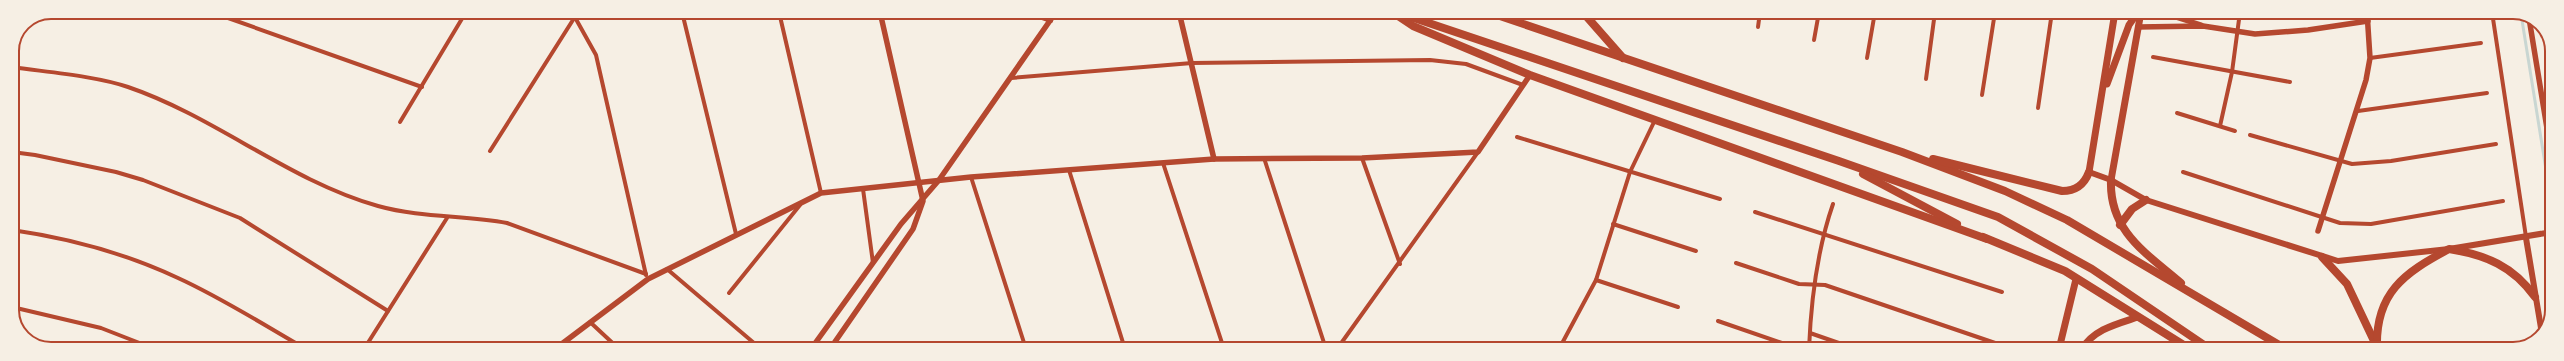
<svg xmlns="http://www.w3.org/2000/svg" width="2564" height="361" viewBox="0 0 2564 361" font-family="'Fira Sans',sans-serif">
	<rect width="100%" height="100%" fill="#f6efe4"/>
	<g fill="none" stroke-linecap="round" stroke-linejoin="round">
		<polyline stroke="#c9d6d2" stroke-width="3" points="2521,14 2552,207"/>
		<g stroke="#b5482f" stroke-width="4">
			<polyline points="211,12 422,87"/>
			<polyline points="572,12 596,55 646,275"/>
			<polyline points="682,12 736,234"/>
			<polyline points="779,12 821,193"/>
			<polyline points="1025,12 1051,21"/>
			<polyline points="1573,12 1587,17"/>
			<polyline points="2492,12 2526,237"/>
			<polyline points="1758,27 1760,12"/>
			<polyline points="1814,40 1819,12"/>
			<polyline points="12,57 15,45"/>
			<polyline points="2153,57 2290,82"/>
			<polyline points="1867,58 1875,12"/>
			<polyline points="2370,58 2481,43"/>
			<path d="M12,67C46,72 96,76 128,87C216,117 289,181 378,206C421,218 464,215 507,223L646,274"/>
			<polyline points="1011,78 1192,63 1430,60 1466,64 1523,85"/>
			<polyline points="1926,79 1935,12"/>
			<polyline points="1982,95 1995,12"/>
			<polyline points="2038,108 2052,12"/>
			<polyline points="2358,111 2487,93"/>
			<polyline points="2177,113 2235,131"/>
			<polyline points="400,122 466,12"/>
			<polyline points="2220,126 2232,72 2240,12"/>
			<polyline points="2250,135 2352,164 2391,161 2496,144"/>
			<polyline points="1517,137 1720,199"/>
			<polyline points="490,151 578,12"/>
			<polyline points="12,152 35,155 116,172 143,180 240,218 388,311"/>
			<polyline points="1264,158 1326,349"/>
			<polyline points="1362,158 1400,264"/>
			<polyline points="1163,163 1224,349"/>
			<polyline points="1069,170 1125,349"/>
			<polyline points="2183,172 2340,223 2371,224 2503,201"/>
			<polyline points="971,177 1026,349"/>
			<polyline points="863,189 873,263"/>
			<polyline points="1755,212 2002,292"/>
			<polyline points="1613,224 1696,251"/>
			<path d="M12,230C68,238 127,254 178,278C222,298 264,325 306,349"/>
			<polyline points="1736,263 1799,284 1825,285 2001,345"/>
			<polyline points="667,269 761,349"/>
			<polyline points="1596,280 1678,307"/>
			<polyline points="729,293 800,205"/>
			<polyline points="12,307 101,328 155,349"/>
			<polyline points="1718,321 1799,349"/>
			<polyline points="590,322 619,349"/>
			<polyline points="1810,333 1856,349"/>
			<polyline points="364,349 447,218"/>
			<polyline points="1337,349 1478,152"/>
			<polyline points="1559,349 1596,280 1630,172 1655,120"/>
			<path d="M1809,349C1811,300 1817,250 1833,204"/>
		</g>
		<g stroke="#b5482f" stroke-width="5.5">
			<polyline points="1179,12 1214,159"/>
			<polyline points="2160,12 2201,25"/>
			<polyline points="2529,18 2552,159"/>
			<polyline points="2138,27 2203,26 2255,34 2308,30 2368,21"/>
			<polyline points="2318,231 2366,80 2370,58 2367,12"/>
			<polyline points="555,349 648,279 821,193 971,177 1214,159 1362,158 1478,152 1530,75"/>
			<polyline points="811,349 901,224 939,180 1056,12"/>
			<polyline points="830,349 913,229 923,201 880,12"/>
		</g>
		<g stroke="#b5482f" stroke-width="6">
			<polyline points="2089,172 2111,180 2146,200 2338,261 2449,249 2552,232"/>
			<polyline points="2526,238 2542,334"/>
		</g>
		<g stroke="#b5482f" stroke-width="7">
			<polyline points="2107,84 2129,25 2138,12"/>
			<polyline points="2089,172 2115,12"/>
			<polyline points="2111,180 2141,12"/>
			<polyline points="2059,349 2076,279"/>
			<path d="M2082,349C2094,329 2117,324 2138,317"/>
		</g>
		<g stroke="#b5482f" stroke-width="8">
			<polyline points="1396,12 1839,161 1998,217 2092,269 2210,349"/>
			<polyline points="1488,12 1902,152 2005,191 2067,220 2286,349"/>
			<polyline points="1398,16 1413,26 1530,75 1987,239"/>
			<polyline points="1587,17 1623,58"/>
			<path d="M1933,159L2062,191C2076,191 2084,185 2089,172"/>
			<polyline points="1863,174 1957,224"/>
			<path d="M2111,180C2109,231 2146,253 2181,283"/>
			<polyline points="2120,225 2132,209 2146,200"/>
			<polyline points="1983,237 2065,271 2190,349"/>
			<polyline points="2322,257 2347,284 2375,343"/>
			<path d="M2377,349C2375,293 2404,273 2449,249C2486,255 2513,266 2535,297"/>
		</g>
	</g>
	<path d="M0 0H2564V361H0ZM51 19H2513A32 32 0 0 1 2545 51V310A32 32 0 0 1 2513 342H51A32 32 0 0 1 19 310V51A32 32 0 0 1 51 19Z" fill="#f6efe4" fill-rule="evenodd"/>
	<path fill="none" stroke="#b5482f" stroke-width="2" d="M51 19H2513A32 32 0 0 1 2545 51V310A32 32 0 0 1 2513 342H51A32 32 0 0 1 19 310V51A32 32 0 0 1 51 19Z"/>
</svg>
